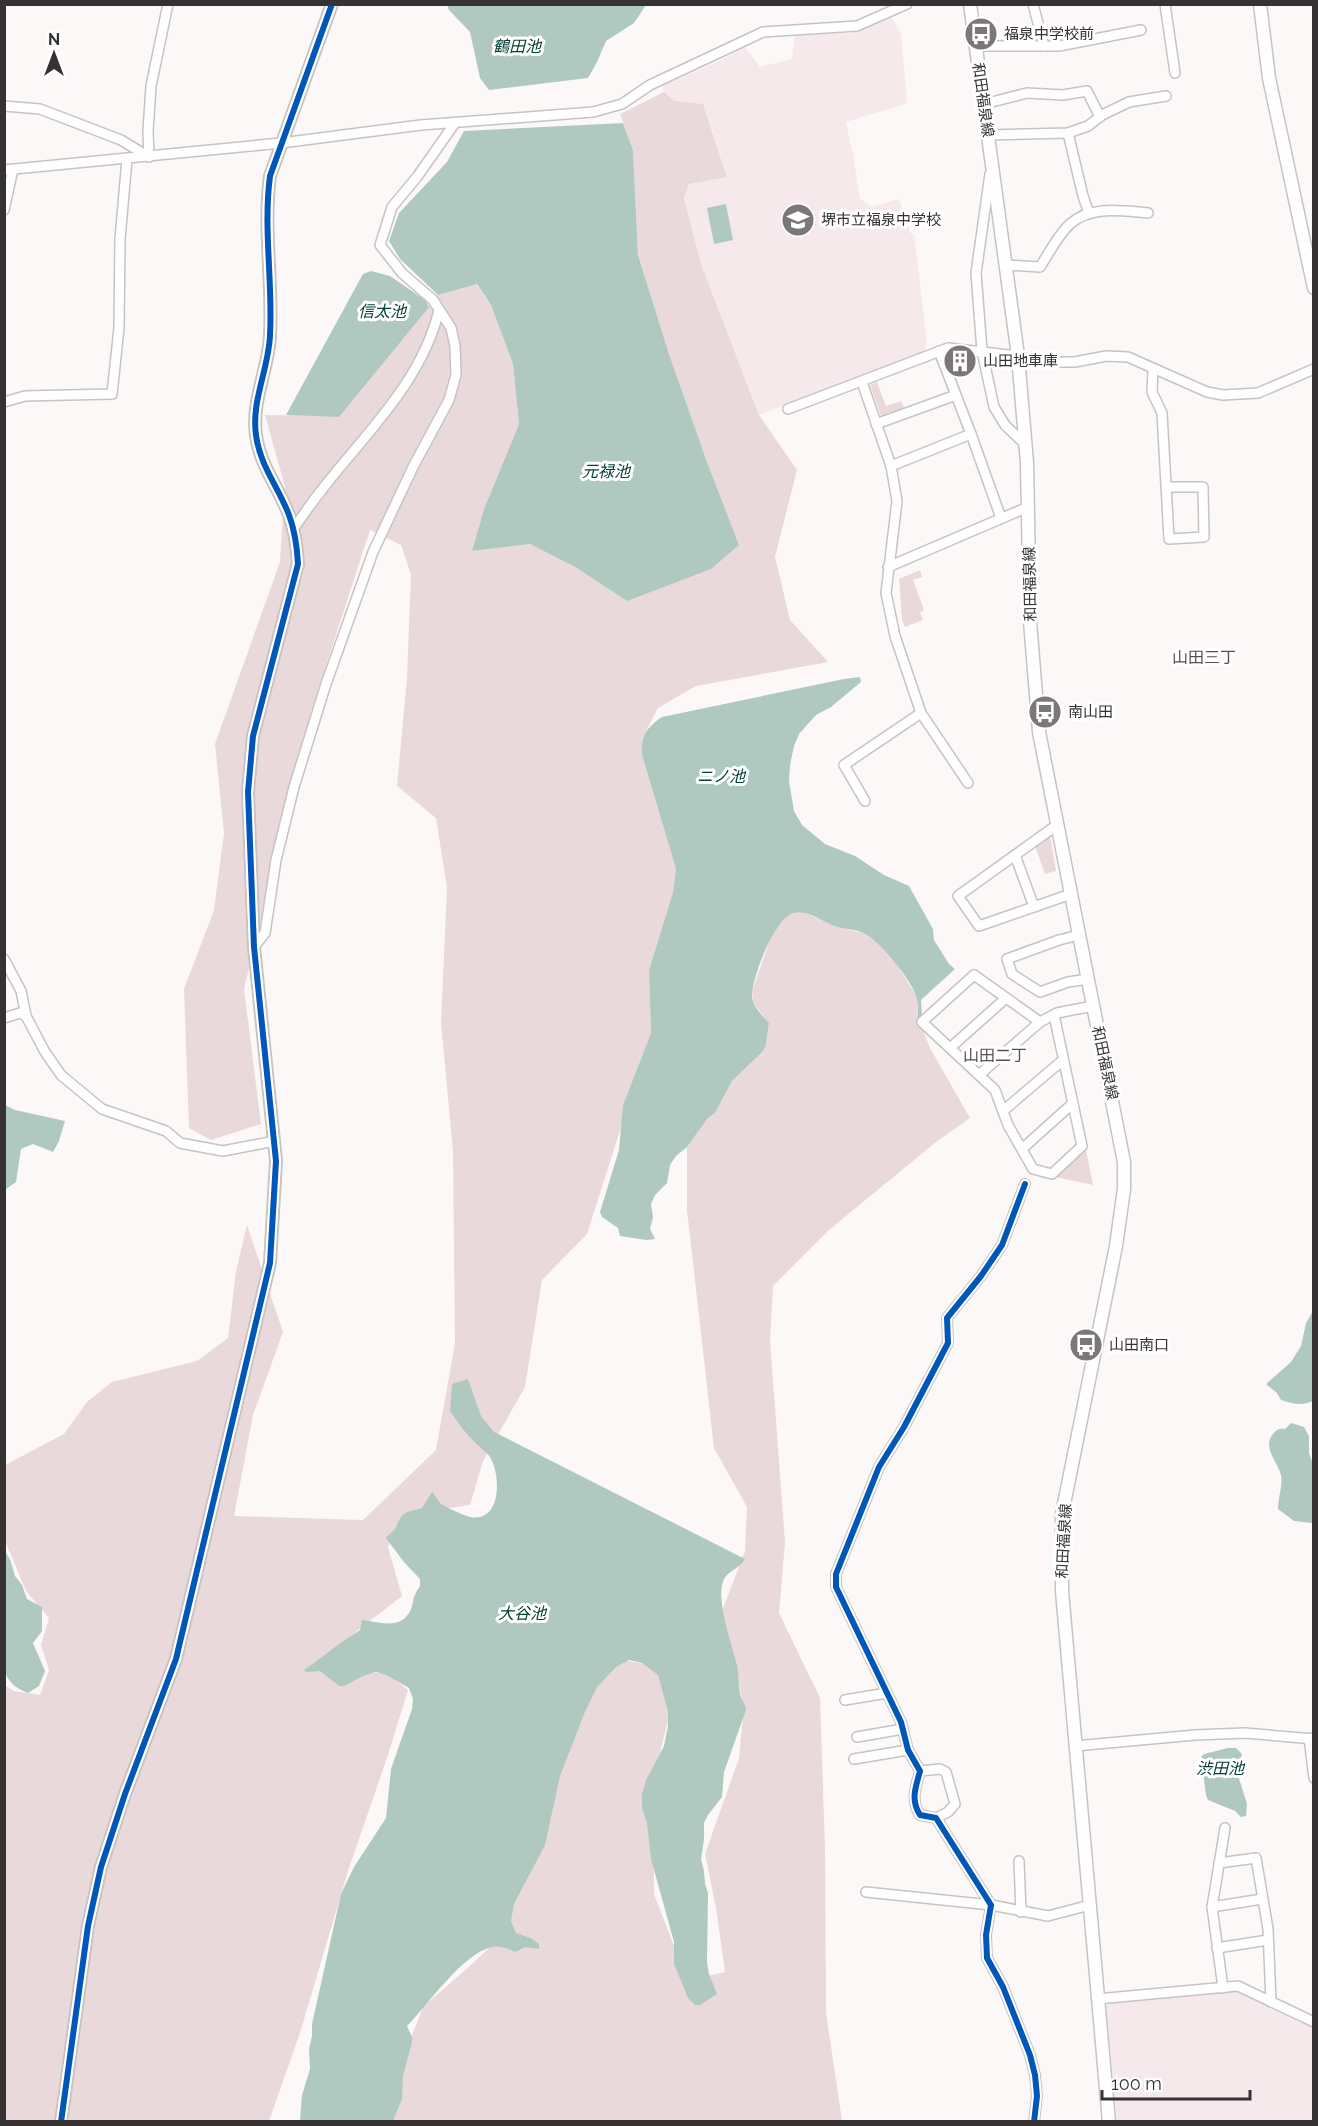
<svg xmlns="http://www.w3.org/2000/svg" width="1318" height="2126" viewBox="0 0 1318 2126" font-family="Raleway,'Noto Sans JP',sans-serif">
	<rect width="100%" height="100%" fill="#fcf8f8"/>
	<g fill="#f5e9eb">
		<polygon points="892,18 901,34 907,101 905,104 846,122 853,155 860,199 872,207 899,199 911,234 914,234 927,342 925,351 759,415 701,264 684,198 689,184 727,177 712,129 674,101 664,92 662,86 715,63 745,47 760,67 792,59 795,35 853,33"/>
		<polygon points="1240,1992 1300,2023 1313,2027 1313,2121 1117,2121 1106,2006 1111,2001"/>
	</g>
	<g fill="#ead9db">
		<polygon points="664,92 674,101 703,104 727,177 689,184 684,198 701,264 759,415 797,470 775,557 790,620 828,662 696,686 658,708 643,737 642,755 676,869 673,892 649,970 651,1033 623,1105 623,1121 587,1234 542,1280 525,1387 483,1461 470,1505 403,1515 388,1547 402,1596 330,1652 341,1676 385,1672 408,1690 388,1755 348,1871 300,2033 269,2121 5,2121 4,1685 14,1691 40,1695 49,1670 41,1645 49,1618 26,1591 5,1541 5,1465 64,1434 87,1402 112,1382 197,1361 228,1338 236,1271 247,1225 283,1332 253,1415 234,1516 363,1520 436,1450 455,1343 453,1152 441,1022 447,888 436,818 397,786 407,678 411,575 401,545 370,530 311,712 244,989 261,1124 211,1140 189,1128 184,989 214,910 224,833 215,744 280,562 285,487 265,415 339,416 438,295 476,284 491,305 513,364 519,424 484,509 472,551 530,544 577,568 739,545 706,459 669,354 638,255 633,150 620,114"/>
		<polygon points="877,382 886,406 901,401 904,408 881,416 870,385"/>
		<polygon points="920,570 922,577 913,580 924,610 920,612 923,620 905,627 902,620 899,579"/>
		<polygon points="1050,835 1056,871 1045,874 1035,846"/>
		<polygon points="794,912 803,912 835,926 866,934 880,944 894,960 917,997 918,1018 930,1048 970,1118 936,1142 829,1230 773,1286 770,1340 785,1543 779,1613 820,1698 825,1848 826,2012 842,2121 386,2122 407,2048 423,2007 471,1965 509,1929 510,1882 595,1689 618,1659 655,1666 670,1713 653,1780 654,1894 681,1964 694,1979 725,1972 716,1908 705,1854 739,1758 744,1707 722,1611 745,1551 747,1507 714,1448 687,1210 687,1147 708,1118 715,1113 732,1081 761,1052 766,1045 769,1024 753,1002 752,991 773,931 787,915"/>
		<polygon points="1086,1150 1093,1185 1055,1177"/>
	</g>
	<g fill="#afc9c1">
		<polygon points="447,5 447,4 646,5 634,23 606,41 597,62 588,78 489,90 480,78 470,32 449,10"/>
		<polygon points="623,123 633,150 638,255 669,354 706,459 739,545 711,569 627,601 577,568 530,544 472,551 484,509 519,424 513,364 491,305 477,284 438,295 400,259 389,241 399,213 447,162 464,131"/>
		<polygon points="726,204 733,240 714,244 707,208"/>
		<polygon points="371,271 390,276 425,300 429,307 339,417 286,415 363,274"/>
		<path d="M860,677L861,682L831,707L816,715L799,734L794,746L790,765L789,781L794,811L802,825L825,844L855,856L884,875L909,886L933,929L934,940L949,964L955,969L921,1000L922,1017L918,1018C918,1012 918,1005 917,999C914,983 881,943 867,935C856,928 843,930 832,925C820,920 806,909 793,913C775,918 751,979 752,997C753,1007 763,1016 769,1023L766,1045L762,1052L732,1081L715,1113L708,1118L687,1147L676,1156L670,1165L667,1183L655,1195L651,1204L653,1217L650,1229L655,1239L646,1240L620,1236L618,1228L602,1217L600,1212L619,1150L623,1105L651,1033L649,970L673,892L676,869L642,755C641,735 646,728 662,717L844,679Z"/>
		<polygon points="5,1105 15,1110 65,1121 59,1141 53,1152 33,1144 21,1149 16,1182 5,1190"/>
		<path d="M1313,1311V1401C1302,1406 1293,1404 1281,1400L1277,1393L1266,1384L1291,1362L1301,1346L1306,1323Z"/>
		<path d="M468,1379L481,1416L494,1432L745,1559C740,1569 727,1570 723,1582C716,1601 732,1645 737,1665C739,1674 738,1684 740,1693C741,1700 746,1704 746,1710L724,1772L722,1797L708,1815L704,1823V1840L701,1859L704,1871L705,1884L708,1893L707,1963L709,1974L717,1994L700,2005H695L688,1998L674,1964V1942L651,1859L647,1823L642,1808V1794L646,1780L664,1746L668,1726V1712L658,1675L642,1663L629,1660L616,1667L597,1687L585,1712L560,1776L545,1845L514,1904L511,1921L516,1933C526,1937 530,1936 539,1944V1949L525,1947L515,1952C508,1949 500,1945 492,1947C463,1953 428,2005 407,2026L412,2037V2042L403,2076L402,2099L393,2121H300L302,2095L310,2069L309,2049L312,2036V2024L341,1894L354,1867L386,1818L391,1769L412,1709L413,1699L409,1688L386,1675L376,1672L363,1676L344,1686H339L320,1671L307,1672L304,1670C323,1657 340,1642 360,1630L362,1620C379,1622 402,1631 411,1609C415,1597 412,1598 420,1586V1579L403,1561L386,1538C389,1533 394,1532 396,1527C403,1510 405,1513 422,1508L432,1492C435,1495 437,1499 440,1503C445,1507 463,1515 470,1517C500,1523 501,1480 492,1461C489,1454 485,1452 480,1447C469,1438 458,1423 450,1411L452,1384Z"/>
		<path d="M1291,1423L1304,1427L1309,1436V1453L1313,1464L1314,1521L1311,1523L1294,1521L1278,1509C1278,1498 1283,1485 1281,1475C1277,1461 1262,1447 1273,1434C1277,1429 1279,1428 1285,1429Z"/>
		<path d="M4,1550L10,1559L15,1576L22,1585L27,1599L42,1607V1631L33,1643L45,1671L39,1686L28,1693C16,1688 10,1684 5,1672Z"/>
		<polygon points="1228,1748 1236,1748 1242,1754 1237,1772 1247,1804 1246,1816 1241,1817 1235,1811 1208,1800 1206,1795 1201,1757 1204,1754"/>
	</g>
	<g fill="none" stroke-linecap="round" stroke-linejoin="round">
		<defs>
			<g id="minor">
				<polyline points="1033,4 1044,46"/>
				<polyline points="1165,4 1175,73"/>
				<polyline points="976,46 1059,46 1141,30"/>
				<polyline points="984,104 1027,93 1063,95 1087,91 1100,117"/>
				<polyline points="4,106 40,109 121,140 149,157"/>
				<polyline points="1068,133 1083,196 1089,213"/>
				<polyline points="988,135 1068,133 1088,126 1102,115 1129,102 1166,96"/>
				<polyline points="149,157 148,131 151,86 168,4"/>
				<polyline points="4,170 281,143 421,125 593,112 622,104 650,85 763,32 857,26 907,4"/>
				<polyline points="990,174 976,273 982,351 994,407 1005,425 1026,445"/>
				<polyline points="4,210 13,169"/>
				<path d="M1007,265L1040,267C1049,253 1058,235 1070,224C1091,205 1122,211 1148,213"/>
				<polyline points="939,351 971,434 1001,518"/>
				<polyline points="1153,370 1152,392 1162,413 1169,539 1204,537 1203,487 1166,487"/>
				<polyline points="862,382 891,466 897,501 886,593 895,636 921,713 968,783"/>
				<polyline points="4,402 25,396 112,394 119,328 120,239 127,159"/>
				<polyline points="788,409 948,348 1018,356 1044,362 1075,362 1106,356 1128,357 1207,392 1223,395 1258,393 1314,369"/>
				<polyline points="876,424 956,395"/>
				<polyline points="891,466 971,434"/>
				<path d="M293,529C303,516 311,503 321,491C364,435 422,382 439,310"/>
				<polyline points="888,567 1028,507"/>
				<polyline points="865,801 844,765 921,713"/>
				<polyline points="1057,825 958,896 979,926 1071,894"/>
				<polyline points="1015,855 1034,907"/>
				<polyline points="1079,935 1059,940 1007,959 1012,974 1040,992 1068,982 1088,979"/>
				<polyline points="254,947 265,933 276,860 294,787 326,684 373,552 413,467 449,400 456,375 455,346 451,328 433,300 402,273 380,245 392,207 417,177 455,123"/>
				<polyline points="4,959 21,991 26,1016 45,1052 61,1075 102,1109 166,1131 180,1143 223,1151 275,1141"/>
				<polyline points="4,1018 20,1013 26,1016"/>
				<polyline points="1040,1022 974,975 922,1022 995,1090 1008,1125 1033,1169 1052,1174 1082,1146 1054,1015"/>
				<polyline points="950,1048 1006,998"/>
				<polyline points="979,1075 1040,1022 1057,1013 1093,1006"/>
				<polyline points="1003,1111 1063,1060"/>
				<polyline points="1022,1149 1072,1104"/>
				<path d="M1025,1184L1002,1245L981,1276L947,1318L948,1343L904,1427L879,1467L836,1574V1587L901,1722L908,1750L920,1771C916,1787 910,1799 920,1815L936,1818L991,1905L986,1935L987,1958L1003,1987L1030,2055L1035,2075L1037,2096L1034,2122"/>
				<polyline points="845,1700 887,1693"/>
				<polyline points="857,1737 903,1729"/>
				<polyline points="1309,1738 1314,1778"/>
				<polyline points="1075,1746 1195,1735 1245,1733 1314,1739"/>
				<polyline points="854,1759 908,1750"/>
				<polyline points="920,1771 940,1769 946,1772 955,1804 948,1812 936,1818"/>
				<polyline points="1019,1861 1021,1912"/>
				<polyline points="1219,1863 1256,1858 1268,1929 1271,2002"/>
				<polyline points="866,1892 991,1905 1048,1916 1090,1905"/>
				<polyline points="1212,1907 1262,1899"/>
				<polyline points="1217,1948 1268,1940"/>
				<polyline points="1223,1988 1212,1907 1225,1828"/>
				<polyline points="1097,1999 1238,1986 1314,2022"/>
			</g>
			<path id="tertiary" d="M61,2122L88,1926L101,1867L125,1794L176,1659L270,1263L276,1161L254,947L248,792L253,736L298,564C297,546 295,531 289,515C278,486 260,466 256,435C251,401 269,368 270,335C273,282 263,229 270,176L332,4"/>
			<g id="secondary">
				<polyline points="970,4 1018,356 1027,463 1030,621 1039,732 1124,1162 1124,1189 1116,1246 1062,1514 1062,1591 1109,2122"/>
				<polyline points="1260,4 1269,78 1314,288"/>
			</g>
		</defs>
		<use href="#minor" stroke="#c7c3c3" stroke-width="12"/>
		<use href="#tertiary" stroke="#c7c3c3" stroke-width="14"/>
		<use href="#secondary" stroke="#c7c3c3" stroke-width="15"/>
		<use href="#minor" stroke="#fffefe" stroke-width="9"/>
		<use href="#tertiary" stroke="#fffefe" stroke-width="10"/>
		<use href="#secondary" stroke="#fffefe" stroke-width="12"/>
		<defs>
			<g id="cycleway">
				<path d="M1025,1184L1002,1245L981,1276L947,1318L948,1343L904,1427L879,1467L836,1574V1587L901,1722L908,1750L920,1771C916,1787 910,1799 920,1815L936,1818L991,1905L986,1935L987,1958L1003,1987L1030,2055L1035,2075L1037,2096L1034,2122"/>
				<path d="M61,2122L88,1926L101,1867L125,1794L176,1659L270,1263L276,1161L254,947L248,792L253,736L298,564C297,546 295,531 289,515C278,486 260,466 256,435C251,401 269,368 270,335C273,282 263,229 270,176L332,4"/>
			</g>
		</defs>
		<use href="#cycleway" stroke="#fff" stroke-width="10"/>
		<use href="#cycleway" stroke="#0057b8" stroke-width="6"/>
	</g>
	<defs>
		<symbol id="bus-disc" viewBox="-11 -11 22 22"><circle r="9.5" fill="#7b7778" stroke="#fff"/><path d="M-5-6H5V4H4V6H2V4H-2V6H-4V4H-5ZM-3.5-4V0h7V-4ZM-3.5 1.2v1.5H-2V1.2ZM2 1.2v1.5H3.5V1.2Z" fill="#fff"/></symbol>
		<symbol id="school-disc" viewBox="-11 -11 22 22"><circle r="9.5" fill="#7b7778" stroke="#fff"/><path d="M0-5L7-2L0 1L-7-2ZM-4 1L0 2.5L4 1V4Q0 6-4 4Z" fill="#fff"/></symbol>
		<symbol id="building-disc" viewBox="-11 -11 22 22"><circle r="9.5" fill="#7b7778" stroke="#fff"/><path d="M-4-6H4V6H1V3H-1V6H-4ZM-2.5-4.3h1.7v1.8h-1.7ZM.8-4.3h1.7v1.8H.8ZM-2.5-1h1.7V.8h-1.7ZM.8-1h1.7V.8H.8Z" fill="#fff"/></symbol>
	</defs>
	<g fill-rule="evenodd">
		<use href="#bus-disc" x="962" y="15" width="38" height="38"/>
		<use href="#school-disc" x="779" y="201" width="38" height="38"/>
		<use href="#building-disc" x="941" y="342" width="38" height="38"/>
		<use href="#bus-disc" x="1026" y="693" width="38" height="38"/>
		<use href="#bus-disc" x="1067" y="1326" width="38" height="38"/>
	</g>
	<g text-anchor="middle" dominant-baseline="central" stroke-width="6" stroke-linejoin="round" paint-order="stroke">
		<g font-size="15" fill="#363233" stroke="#fff" text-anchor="start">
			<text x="1004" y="34">福泉中学校前</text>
			<text x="821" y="220">堺市立福泉中学校</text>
			<text x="983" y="361">山田地車庫</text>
			<text x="1068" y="712">南山田</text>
			<text x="1109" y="1345">山田南口</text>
		</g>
		<g font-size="15" fill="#363233" stroke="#fff">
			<text transform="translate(983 100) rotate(82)">和田福泉線</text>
			<text transform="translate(1030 584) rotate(-91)">和田福泉線</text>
			<text transform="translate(1105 1063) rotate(78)">和田福泉線</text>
			<text transform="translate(1064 1541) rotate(-87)">和田福泉線</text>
		</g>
		<g font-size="16" font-style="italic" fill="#044035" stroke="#fff">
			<text x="517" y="46">鶴田池</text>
			<text x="382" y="311">信太池</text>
			<text x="606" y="471">元禄池</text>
			<text x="721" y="776">ニノ池</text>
			<text x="522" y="1613">大谷池</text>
			<text x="1220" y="1768">渋田池</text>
		</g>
		<g font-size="16" fill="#585051" stroke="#fff">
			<text x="1204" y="657">山田三丁</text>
			<text x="995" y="1055">山田二丁</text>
		</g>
	</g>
	<rect width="1318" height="2126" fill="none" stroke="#363233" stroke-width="12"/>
	<g transform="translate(54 54)" stroke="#ffffff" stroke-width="4.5" paint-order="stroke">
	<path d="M0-4.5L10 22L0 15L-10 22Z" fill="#363233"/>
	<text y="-9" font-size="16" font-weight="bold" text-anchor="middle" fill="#363233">N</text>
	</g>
	<path d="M1102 2090v9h148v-9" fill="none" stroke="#363233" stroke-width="3"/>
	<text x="1111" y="2090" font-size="18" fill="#363233" stroke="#ffffff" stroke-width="4.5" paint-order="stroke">100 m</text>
</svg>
